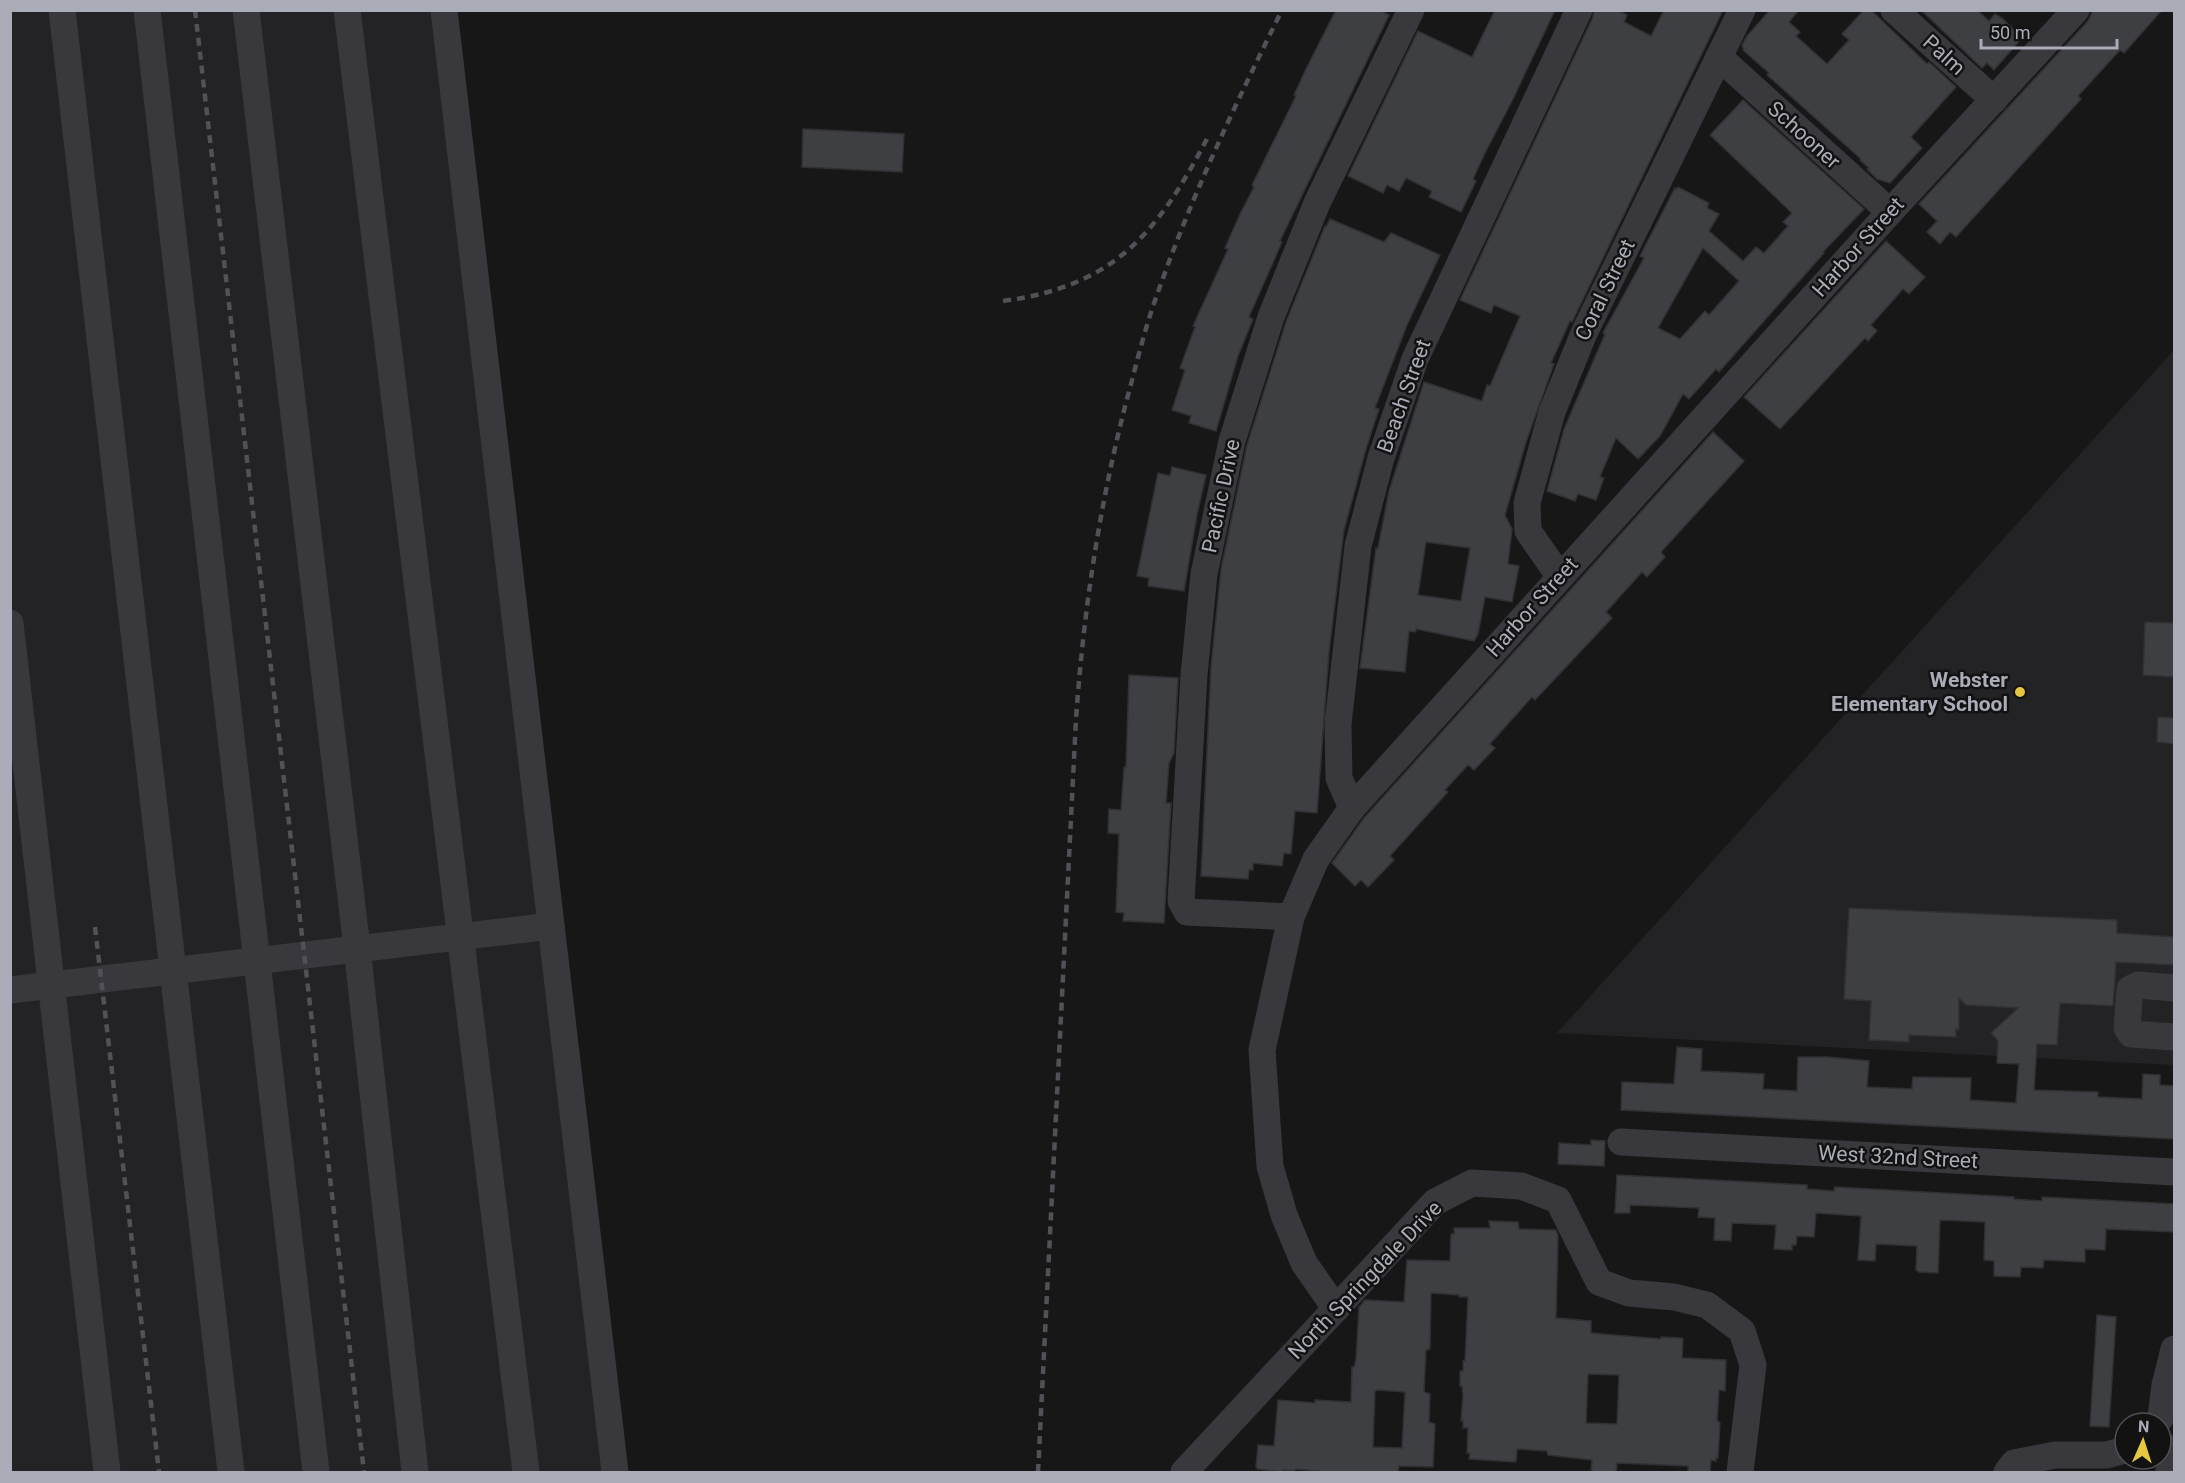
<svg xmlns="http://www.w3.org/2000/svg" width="2185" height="1483" viewBox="0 0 2185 1483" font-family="Roboto,sans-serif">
	<rect width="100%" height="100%" fill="#171718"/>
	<g fill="#232325">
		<polygon points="10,11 452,11 622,1472 11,1472"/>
		<polygon points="2174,350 2174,1065 1557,1033"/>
	</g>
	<g fill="#3e3f42" stroke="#313134" stroke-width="1.5" fill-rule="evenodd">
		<polygon points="1336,10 1380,10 1389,15 1280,241 1282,242 1249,317 1253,319 1238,356 1216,431 1189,423 1191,416 1172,410 1185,370 1180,368 1195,327 1193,326 1228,249 1225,248 1240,214 1254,187 1252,185 1296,96 1294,95 1306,69"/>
		<polygon points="1495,10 1555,10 1513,99 1485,153 1473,179 1476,181 1461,212 1429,197 1432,191 1406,178 1399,191 1387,185 1383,193 1348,176 1418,31 1472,57"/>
		<path d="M1594,10H1618L1627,15L1624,22L1651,36L1664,10H1723L1572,322L1570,321L1551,363L1554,364L1526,442L1505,515L1512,529L1508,564L1519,566L1512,602L1485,597L1478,634L1474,641L1416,629V632L1409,631L1405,672L1360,668L1376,548H1378L1389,491L1424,382L1482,401L1487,385L1490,386L1520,316L1494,305L1491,313L1460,300L1593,17ZM1426,542L1470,548L1461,601L1418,595Z"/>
		<polygon points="1770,10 1799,10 1789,22 1800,32 1796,36 1827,64 1849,40 1842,34 1864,10 1871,10 1927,64 1929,62 1956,87 1911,137 1922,148 1890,183 1877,179 1867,169 1869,168 1860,160 1861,159 1767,75 1769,73 1744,51 1742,45 1747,36"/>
		<polygon points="1921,10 1977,10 1989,21 1995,14 2002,18 2022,38 1994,70 1987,63 1982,68"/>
		<polygon points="2093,10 2162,10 2124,53 2120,50 2078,96 2081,99 1956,237 1950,232 1940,244 1927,232 1937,221 1919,204 2088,21"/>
		<path d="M1743,100L1864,209L1823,252L1824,253L1719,372L1716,369L1689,399L1683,394L1660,436L1638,459L1616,438L1600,477L1604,478L1596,500L1578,494L1575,501L1547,491L1564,429L1605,334L1603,333L1644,258L1640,256L1675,188L1677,189L1678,187L1709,203L1707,208L1719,214L1709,231L1743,261L1756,247L1764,253L1788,226L1783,222L1792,213L1710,135ZM1703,248L1739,281L1709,315L1705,311L1680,339L1658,328Z"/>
		<polygon points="803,129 904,134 902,172 802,167"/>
		<polygon points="1330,219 1384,242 1391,233 1440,255 1407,325 1375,408 1379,409 1366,449 1344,530 1329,652 1317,813 1295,811 1291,854 1284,853 1282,866 1253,863 1253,870 1249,870 1248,879 1201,876 1211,667 1221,569 1247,445 1286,322 1325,226 1326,227"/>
		<polygon points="1886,241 1925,277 1909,294 1903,289 1871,325 1877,331 1868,341 1865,338 1780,429 1744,397"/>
		<polygon points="1713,432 1744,461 1661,552 1665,557 1647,577 1642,572 1606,612 1612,618 1535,700 1532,697 1490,744 1495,748 1474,770 1468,765 1445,790 1448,792 1390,856 1394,860 1368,887 1361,880 1355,886 1332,863 1364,818"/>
		<polygon points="1172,467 1206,475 1197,515 1184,591 1148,586 1149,578 1137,576 1158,473 1170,476"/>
		<polygon points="2145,622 2175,623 2175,677 2143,675"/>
		<polygon points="1129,675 1178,678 1174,753 1169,763 1166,803 1171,803 1164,923 1123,921 1124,913 1116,912 1119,834 1108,833 1109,809 1121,810 1124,767 1126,767"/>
		<polygon points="2158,717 2175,718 2175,744 2157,742"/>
		<polygon points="1849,908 2117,920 2117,933 2175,937 2175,965 2116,962 2113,1006 2060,1003 2057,1045 2037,1044 2034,1090 2098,1092 2098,1097 2142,1099 2143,1074 2160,1075 2160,1085 2175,1086 2175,1139 1621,1110 1622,1082 1674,1084 1677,1047 1702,1049 1701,1071 1764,1074 1763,1089 1797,1091 1798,1057 1827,1057 1869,1061 1867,1087 1912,1089 1913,1077 1971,1078 1970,1100 2016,1103 2019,1064 1997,1063 1998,1041 1991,1033 2018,1008 1966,1005 1959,998 1959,1030 1956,1029 1956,1037 1909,1035 1909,1042 1869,1040 1871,1001 1844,999"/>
		<polygon points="1591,1140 1605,1141 1604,1166 1558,1164 1559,1143 1591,1145"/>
		<polygon points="1617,1175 1807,1185 1807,1189 1834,1191 1835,1187 2014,1197 2014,1199 2042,1201 2042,1197 2175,1204 2175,1232 2106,1229 2105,1250 2085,1249 2085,1262 2044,1260 2043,1268 2021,1267 2020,1277 1994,1276 1994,1261 1984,1260 1985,1222 1940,1220 1938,1273 1919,1272 1916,1270 1917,1246 1876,1244 1875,1261 1858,1260 1861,1216 1816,1213 1814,1237 1797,1236 1796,1245 1792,1245 1792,1250 1774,1249 1776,1225 1732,1223 1731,1241 1714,1240 1715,1218 1698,1217 1699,1208 1630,1205 1630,1213 1615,1213"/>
		<path d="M1489,1221L1518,1222L1519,1229L1556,1230L1558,1236L1556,1318L1591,1321V1333L1661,1339V1337L1681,1338L1683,1339L1682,1358L1726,1360L1725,1391L1719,1390L1717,1420L1720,1423L1718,1458H1716V1461L1711,1460L1710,1473H1688V1466L1617,1463L1616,1473H1591L1592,1460L1548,1455L1547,1451L1517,1449L1516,1462L1469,1459L1470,1453H1467L1468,1428H1463V1421H1461L1463,1396L1462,1386H1460V1371H1463V1361H1465L1468,1297H1459V1295L1431,1293L1430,1349L1426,1350L1424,1392L1430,1394L1429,1422L1435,1424L1433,1467L1399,1466L1398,1473H1339L1296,1469L1294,1471L1283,1470V1472L1258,1469L1256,1467L1258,1445L1274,1446L1278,1400L1315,1403V1400L1351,1402L1352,1367H1354L1356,1360L1359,1307L1361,1305L1365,1300L1404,1302L1407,1260L1450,1261L1451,1234H1454V1228H1490ZM1588,1374L1619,1375L1617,1424L1586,1423ZM1378,1390L1405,1392L1402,1448L1373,1447L1375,1391Z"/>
		<polygon points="2097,1315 2116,1317 2109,1427 2090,1426"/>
	</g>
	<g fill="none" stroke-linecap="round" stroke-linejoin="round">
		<g stroke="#38383d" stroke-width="27">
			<polyline points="62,10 231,1472"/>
			<polyline points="147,10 316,1472"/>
			<polyline points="246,10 357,948 415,1472"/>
			<polyline points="347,10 526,1472"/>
			<polyline points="444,10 615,1472"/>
			<polyline points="1894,10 1994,100"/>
			<polyline points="1719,57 1890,212"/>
			<polyline points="1560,577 1528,531 1527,503 1552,412 1584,333 1742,10"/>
			<polyline points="10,623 107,1472"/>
			<polyline points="1352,808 1339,778 1338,724 1358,546 1381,458 1415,359 1579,10"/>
			<polyline points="1291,917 1187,912 1181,901 1194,675 1204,574 1232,441 1271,317 1317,203 1411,10"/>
			<polyline points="2174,988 2138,985 2130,989 2127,1028 2131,1034 2174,1037"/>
			<polyline points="10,990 551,926"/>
			<polyline points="1621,1142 2174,1172"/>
			<polyline points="1336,1309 1304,1263 1284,1215 1270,1166 1262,1050 1291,917 1316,859 1352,808 1890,212 2076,10"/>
			<polyline points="2157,1423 2161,1417 2165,1385 2174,1349"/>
			<polyline points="2161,1443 2169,1452 2169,1472"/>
			<polyline points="1184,1472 1435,1202 1472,1183 1521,1186 1558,1200 1599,1282 1629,1293 1674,1297 1707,1305 1742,1331 1753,1365 1740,1472"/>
			<polyline points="2007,1472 2014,1463 2055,1455 2107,1455 2125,1450"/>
		</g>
		<g stroke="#515258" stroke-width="4.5" stroke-dasharray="8 6" stroke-linecap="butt">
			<polyline points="195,10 364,1472"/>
			<path d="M1003,301C1116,286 1158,232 1208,137"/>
			<polyline points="95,927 159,1472"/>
			<path d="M1038,1472L1076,719C1084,605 1101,494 1131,384C1139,353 1147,322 1158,292C1192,195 1236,103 1282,10"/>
		</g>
	</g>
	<circle fill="#e5c742" stroke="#121213" stroke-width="2" cx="2020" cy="692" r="6"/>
	<g text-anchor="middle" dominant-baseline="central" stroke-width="5" stroke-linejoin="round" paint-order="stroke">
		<g font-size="21" fill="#aaacb7" stroke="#121213">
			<text transform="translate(1944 55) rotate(42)">Palm</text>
			<text transform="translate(1804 135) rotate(42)">Schooner</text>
			<text transform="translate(1858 247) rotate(-48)">Harbor Street</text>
			<text transform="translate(1605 290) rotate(-64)">Coral Street</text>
			<text transform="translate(1404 396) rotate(-70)">Beach Street</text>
			<text transform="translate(1221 496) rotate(-78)">Pacific Drive</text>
			<text transform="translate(1532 607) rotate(-48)">Harbor Street</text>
			<text transform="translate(1898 1157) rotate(3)">West 32nd Street</text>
			<text transform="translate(1365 1280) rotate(-46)">North Springdale Drive</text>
		</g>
		<g font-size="21" font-weight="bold" fill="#aaacb7" stroke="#121213" text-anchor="end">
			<text x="2008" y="680">Webster<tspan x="2008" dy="24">Elementary School</tspan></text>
		</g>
	</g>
	<rect width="2185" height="1483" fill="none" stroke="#aaacb7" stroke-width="24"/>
	<g transform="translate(2143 1441) rotate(3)"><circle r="28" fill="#121213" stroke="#4f5055" stroke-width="1.5"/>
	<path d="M0-4.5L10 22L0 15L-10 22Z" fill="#e5c742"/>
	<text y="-9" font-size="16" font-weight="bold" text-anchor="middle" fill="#aaacb7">N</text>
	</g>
	<path d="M1981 39v9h136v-9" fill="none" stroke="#aaacb7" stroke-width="3"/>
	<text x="1990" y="39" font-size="18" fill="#aaacb7" stroke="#121213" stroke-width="4.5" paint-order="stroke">50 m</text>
</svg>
